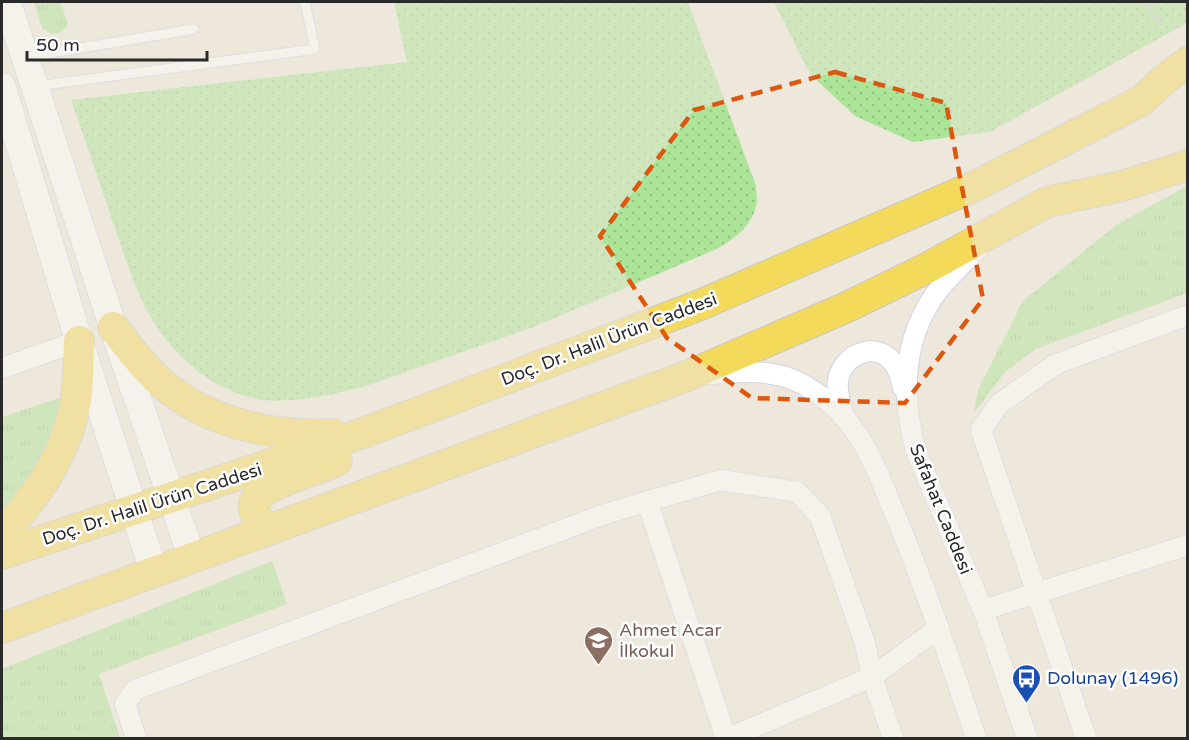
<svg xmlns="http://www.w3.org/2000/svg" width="1189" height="740" viewBox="0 0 1189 740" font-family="'Varela Round',sans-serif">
	<defs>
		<pattern id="grass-tufts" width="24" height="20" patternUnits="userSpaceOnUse" patternTransform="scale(1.5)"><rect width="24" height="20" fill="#ace498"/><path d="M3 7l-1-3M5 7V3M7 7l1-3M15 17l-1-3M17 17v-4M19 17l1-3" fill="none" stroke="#94c483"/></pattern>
		<pattern id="park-dots" width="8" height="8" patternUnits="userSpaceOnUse" patternTransform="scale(1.5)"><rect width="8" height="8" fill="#ace498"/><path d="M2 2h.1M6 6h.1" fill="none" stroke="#94c483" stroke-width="1.8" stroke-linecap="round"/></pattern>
	</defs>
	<rect width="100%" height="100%" fill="#ede7dc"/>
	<g fill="url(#grass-tufts)">
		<polygon points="34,2 61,2 68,26 59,33 51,34 42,28"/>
		<polygon points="1187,186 1187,293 1036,349 1005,372 974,413 978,390 1023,301 1116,225"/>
		<polygon points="65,396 45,464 2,514 2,417"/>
		<polygon points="272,561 287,604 99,674 120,738 3,738 2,669"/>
	</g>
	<g fill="url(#park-dots)">
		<path d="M394,2H688L756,186C756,192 758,200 756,206C751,228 731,242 712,251L536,326L369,385C339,394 287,405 257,399C203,388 160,343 139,294C128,269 120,242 111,217C98,178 85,139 71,100L407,62Z"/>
		<polygon points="774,2 1187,2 1187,23 990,132 913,142 855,116 810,74"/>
	</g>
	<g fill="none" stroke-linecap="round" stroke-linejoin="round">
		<defs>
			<g id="lane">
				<polyline points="27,57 194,29"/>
				<polyline points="37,86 315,49 305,2"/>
			</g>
			<g id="street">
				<path d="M978,249C959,267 938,286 926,309C901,354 903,407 917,454L983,610L1027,738"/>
				<polyline points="2,368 79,341"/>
				<path d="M711,374C741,371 777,369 804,385C825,397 844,414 857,434C873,457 883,486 894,512C925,586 951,662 976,738"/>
				<path d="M844,417C841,405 836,392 838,380C842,357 870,342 889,358C898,366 901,377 903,388"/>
				<polyline points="647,501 726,738"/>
				<polyline points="983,610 1188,545"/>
				<polyline points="136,738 125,704 135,690 608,513 721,480 797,492 820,516 865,643 872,677 893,738"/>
				<polyline points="728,738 872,677 939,628"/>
				<polyline points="1086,738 981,430 999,404 1056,364 1188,315"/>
			</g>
			<g id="secondary">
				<polyline points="7,2 113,327 192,558"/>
				<polyline points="2,87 79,341 154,572"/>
			</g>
			<g id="primary">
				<path d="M113,327C128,346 141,364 158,380C206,423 270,437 333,434"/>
				<path d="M270,529C259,522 246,509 259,495C269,484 319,469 337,461"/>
				<path d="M2,534C34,499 61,462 73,415C79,391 78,366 79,341"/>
				<polyline points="2,554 366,432 700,305 975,186 1141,101 1166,78 1188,62"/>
				<polyline points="2,628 687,376 845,308 927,268 1047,202 1122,186 1188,165"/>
			</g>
		</defs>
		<use href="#lane" stroke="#d1d3e3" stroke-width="11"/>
		<use href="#street" stroke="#d1d3e3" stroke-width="22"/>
		<use href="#secondary" stroke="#d1d3e3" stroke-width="29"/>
		<use href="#primary" stroke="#c8c8c8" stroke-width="32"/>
		<polyline stroke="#c8c8c8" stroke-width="4" stroke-dasharray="4.5 3" stroke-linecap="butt" points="1145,2 1161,25"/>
		<use href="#lane" stroke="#fff" stroke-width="9"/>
		<use href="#street" stroke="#fff" stroke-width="20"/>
		<use href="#secondary" stroke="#fff" stroke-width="27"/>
		<use href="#primary" stroke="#f3da5b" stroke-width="30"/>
	</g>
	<path d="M0 0H1189V740H0ZM835,72L946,103L983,299L905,403L752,398L667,338L600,236L694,110Z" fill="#ede7dc" fill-opacity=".55" fill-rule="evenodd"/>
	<path fill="none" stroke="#de570e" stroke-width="4.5" stroke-dasharray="12 8" stroke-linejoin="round" d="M835,72L946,103L983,299L905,403L752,398L667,338L600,236L694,110Z"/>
	<defs>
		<symbol id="school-pin" viewBox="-11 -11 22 30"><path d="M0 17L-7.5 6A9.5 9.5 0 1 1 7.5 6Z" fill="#8d6e63" stroke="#fff"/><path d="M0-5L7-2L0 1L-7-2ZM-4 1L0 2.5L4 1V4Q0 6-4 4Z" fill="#fff"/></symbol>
		<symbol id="bus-pin" viewBox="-11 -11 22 30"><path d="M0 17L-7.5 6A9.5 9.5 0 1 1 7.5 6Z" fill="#1a4fb4" stroke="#fff"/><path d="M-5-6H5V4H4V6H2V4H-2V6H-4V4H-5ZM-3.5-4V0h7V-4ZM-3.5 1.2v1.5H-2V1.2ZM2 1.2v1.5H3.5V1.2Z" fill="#fff"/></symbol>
	</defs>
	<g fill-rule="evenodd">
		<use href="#school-pin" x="582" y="624" width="33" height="45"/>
		<use href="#bus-pin" x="1010" y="662" width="33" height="45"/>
	</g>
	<g text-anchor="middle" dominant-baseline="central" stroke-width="5" stroke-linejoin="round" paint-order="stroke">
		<g font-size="18" fill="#2a2a2a" stroke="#fff">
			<text transform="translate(609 339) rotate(-21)">Doç. Dr. Halil Ürün Caddesi</text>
			<text transform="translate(152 504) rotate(-18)">Doç. Dr. Halil Ürün Caddesi</text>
			<text transform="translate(941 509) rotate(68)">Safahat Caddesi</text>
		</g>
		<g font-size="18" fill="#785e54" stroke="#fff" text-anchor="start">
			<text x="619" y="630">Ahmet Acar<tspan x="619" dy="21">İlkokul</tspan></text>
		</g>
		<g font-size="18" fill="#164399" stroke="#fff" text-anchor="start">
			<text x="1047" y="678">Dolunay (1496)</text>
		</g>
	</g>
	<rect width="1189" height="740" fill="none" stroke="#2a2a2a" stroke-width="6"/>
	<path d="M27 51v9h180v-9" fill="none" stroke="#2a2a2a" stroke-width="3"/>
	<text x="36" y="51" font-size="18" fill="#2a2a2a" stroke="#ffffff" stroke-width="4.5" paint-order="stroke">50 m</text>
</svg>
